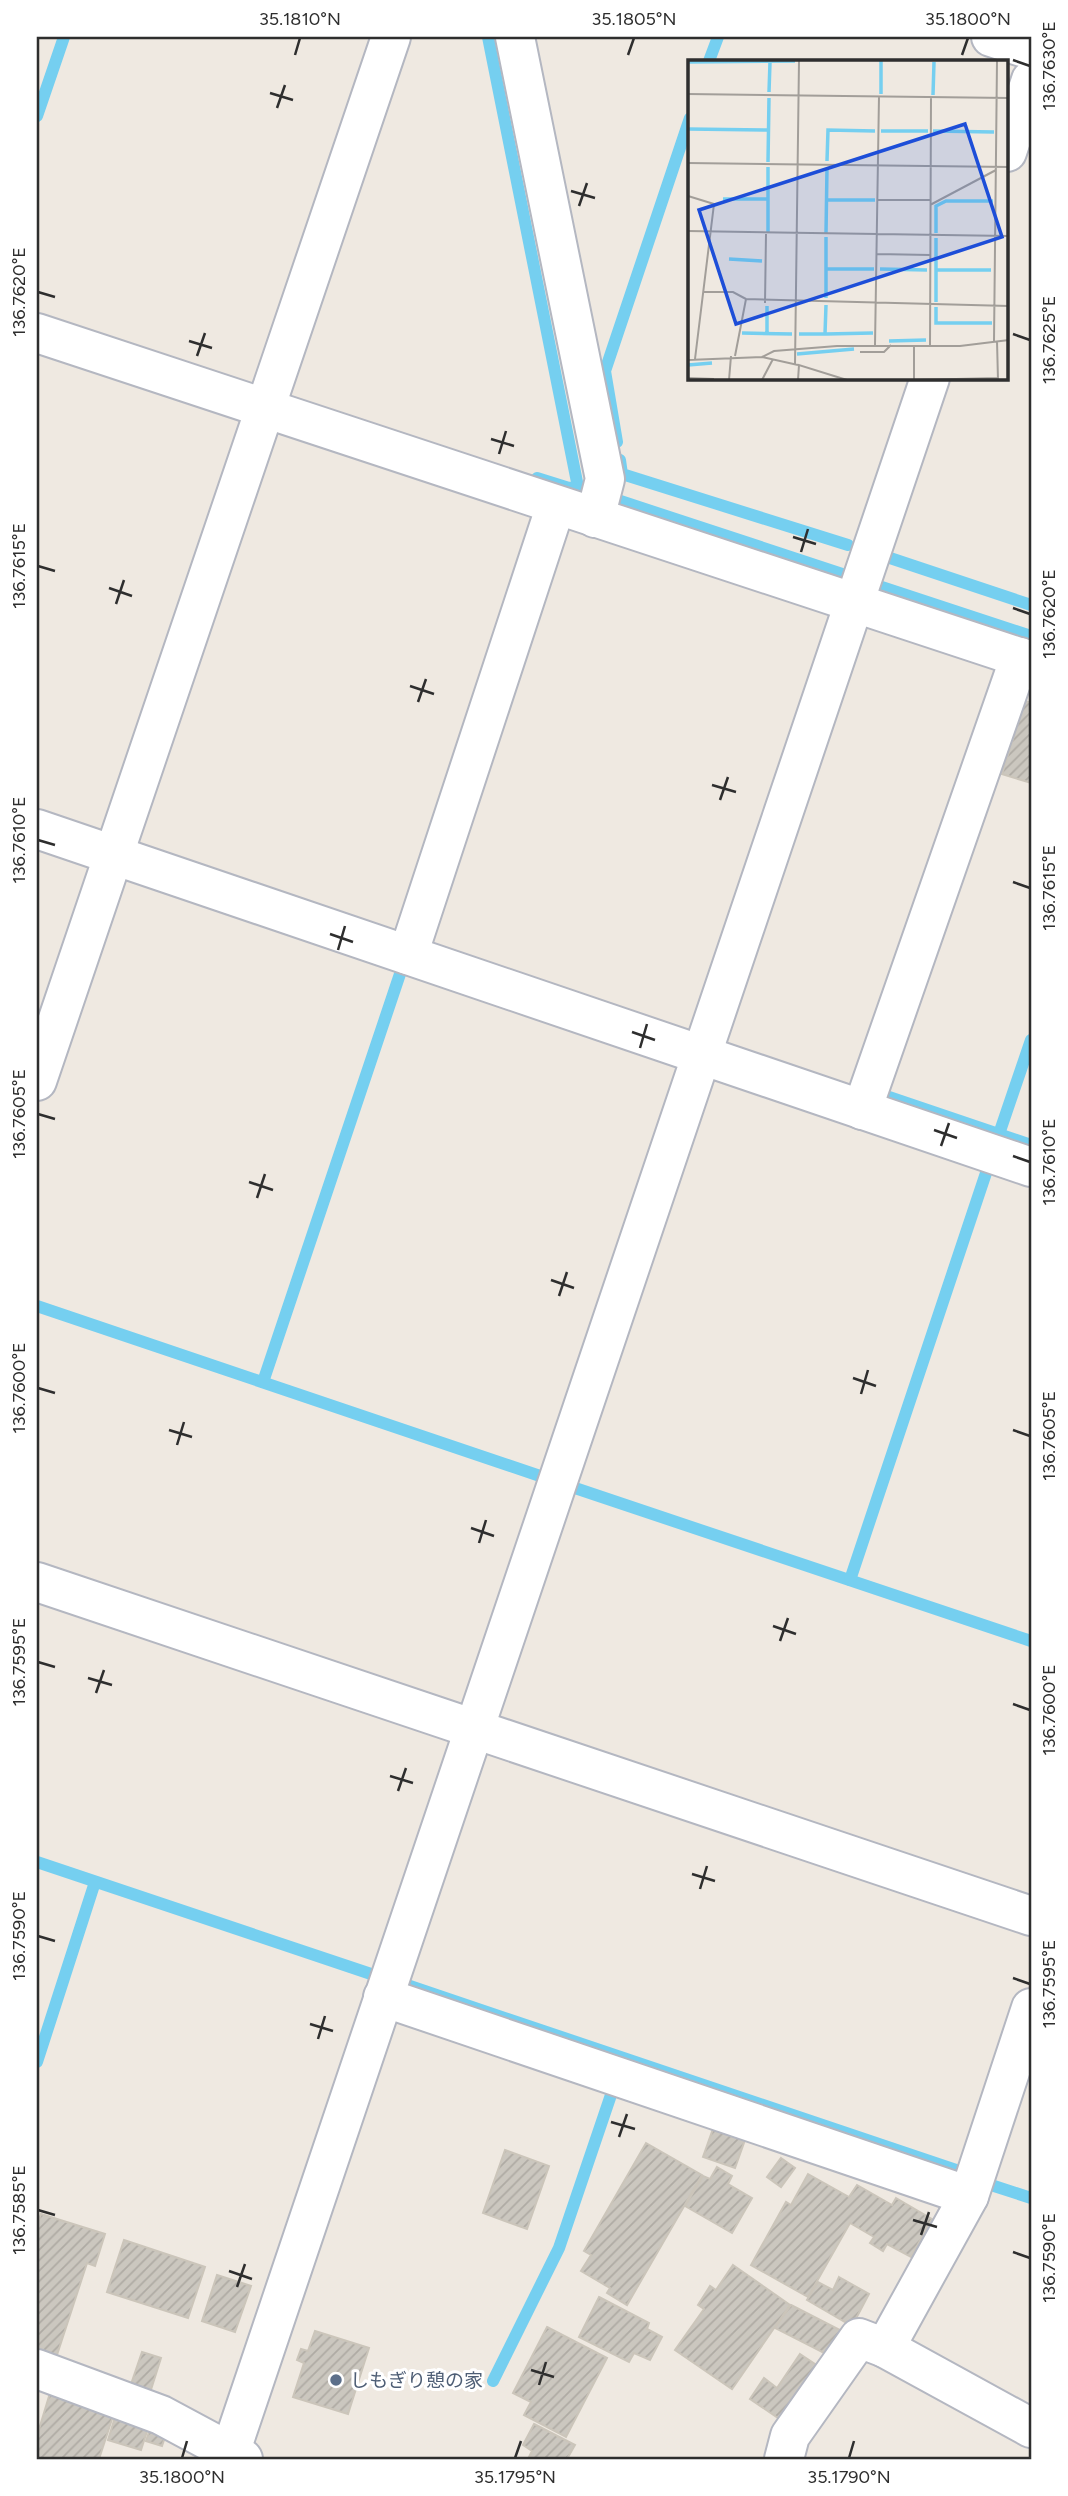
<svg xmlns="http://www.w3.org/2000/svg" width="1068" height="2496" viewBox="0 0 1068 2496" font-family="Figtree,'Noto Sans JP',sans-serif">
	<defs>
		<pattern id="building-hatch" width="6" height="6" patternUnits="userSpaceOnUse" patternTransform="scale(1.75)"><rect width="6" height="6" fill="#cbc7bf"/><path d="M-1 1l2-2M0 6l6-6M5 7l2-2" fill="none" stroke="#afaba4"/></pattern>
	</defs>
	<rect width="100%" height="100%" fill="#efe9e1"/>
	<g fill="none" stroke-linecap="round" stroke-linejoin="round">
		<g stroke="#75cff0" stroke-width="12">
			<polyline points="488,37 578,487 1031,636"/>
			<polyline points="709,61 718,37"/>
			<polyline points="37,116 64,37"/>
			<polyline points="617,442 605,371 690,118"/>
			<polyline points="620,460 622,474 848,545"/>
			<polyline points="537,478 569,488 578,487"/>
			<polyline points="884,556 1031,605"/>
			<polyline points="886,1096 1031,1145"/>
			<polyline points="999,1134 1031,1040"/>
			<polyline points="37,1306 543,1477"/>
			<polyline points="263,1382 402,968"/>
			<polyline points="569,1486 1031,1641"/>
			<polyline points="850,1580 988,1167"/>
			<polyline points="37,1862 374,1975"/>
			<polyline points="404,1984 956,2170"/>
			<polyline points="37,2062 95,1882"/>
			<polyline points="991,2185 1031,2198"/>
			<polyline points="493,2381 559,2248 613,2089"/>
		</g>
	</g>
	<g fill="url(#building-hatch)" stroke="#cbc5ba" stroke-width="2">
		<polygon points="1020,699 1031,703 1031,783 1002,774 1018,723 1013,721"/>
		<polygon points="714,2126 746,2137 735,2168 703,2157"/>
		<polygon points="646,2143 702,2175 627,2305 607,2293 610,2288 581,2271 591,2255 584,2251"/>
		<polygon points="505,2150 549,2166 527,2229 483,2213"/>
		<polygon points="781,2158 795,2168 781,2187 767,2177"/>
		<polygon points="717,2167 732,2176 728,2184 752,2198 732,2233 685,2206 703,2176 710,2179"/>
		<polygon points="808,2174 849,2197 857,2185 892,2205 896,2198 932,2219 911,2257 887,2244 883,2251 870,2243 874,2237 850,2223 808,2297 751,2265 786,2202 791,2205"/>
		<polygon points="41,2214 105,2234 95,2266 87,2263 56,2358 37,2351 37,2225"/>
		<polygon points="124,2240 205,2267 188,2318 107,2292"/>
		<polygon points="733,2265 790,2305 732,2389 675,2350 704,2309 698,2305 710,2286 716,2290"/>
		<polygon points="217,2275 251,2286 235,2332 202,2321"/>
		<polygon points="839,2277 869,2294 852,2326 807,2300 818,2282 833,2290"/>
		<polygon points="599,2297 649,2323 647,2329 662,2337 650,2360 634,2353 629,2362 579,2337"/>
		<polygon points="791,2305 844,2332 828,2355 775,2328"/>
		<polygon points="547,2327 607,2358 566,2437 524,2415 531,2402 513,2393"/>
		<polygon points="315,2331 369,2348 348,2414 293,2397 304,2363 297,2360 301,2349 308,2351"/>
		<polygon points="142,2352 161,2358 149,2396 129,2390"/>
		<polygon points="800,2354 821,2368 784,2422 750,2399 764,2378 777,2388"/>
		<polygon points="50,2393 114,2413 99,2459 37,2459 37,2436"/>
		<polygon points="116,2414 149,2425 141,2450 108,2440"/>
		<polygon points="534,2424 575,2445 567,2459 528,2459 532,2451 523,2445"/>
		<polygon points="151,2426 167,2431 162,2446 146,2441"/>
	</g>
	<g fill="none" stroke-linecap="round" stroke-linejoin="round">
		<defs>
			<g id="minor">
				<polyline points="515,37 605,479 595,518"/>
				<polyline points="991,37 1031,50"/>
				<polyline points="1007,152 1031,80"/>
				<polyline points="37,333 1031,661"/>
				<polyline points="37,829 1031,1167"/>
				<polyline points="408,955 556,505"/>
				<polyline points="37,1081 391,37"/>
				<polyline points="862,1110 1020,657"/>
				<polyline points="37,1582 1031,1916"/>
				<polyline points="383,1997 969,2196"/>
				<polyline points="1031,2008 969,2196 885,2348 1031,2428"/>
				<polyline points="37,2369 161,2415 243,2459"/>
				<polyline points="228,2459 930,378"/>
				<polyline points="784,2459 790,2436 859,2338 885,2348"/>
			</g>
		</defs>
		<use href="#minor" stroke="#b4b7c1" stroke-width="42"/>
		<use href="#minor" stroke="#fff" stroke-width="38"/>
	</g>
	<path fill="none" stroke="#2e2e2e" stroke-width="2.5" d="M295,55L300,38M628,55L634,38M962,55L968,38M1013,60L1030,66M270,93L293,100M277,108L285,85M571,191L595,198M579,206L587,183M38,292L55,297M1013,334L1030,340M189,341L212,348M197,356L205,333M491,439L514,446M499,454L506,431M793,537L816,544M801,552L808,529M38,566L55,571M109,588L132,596M116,604L124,580M1013,608L1030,614M410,686L434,694M418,702L426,679M712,785L736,792M720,800L728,777M38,840L55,845M1013,882L1030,888M330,934L353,942M338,950L345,926M632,1032L655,1040M640,1048L647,1024M38,1114L55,1119M934,1130L957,1138M941,1146L949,1123M1013,1156L1030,1162M249,1182L273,1190M257,1198L265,1174M551,1280L574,1288M559,1296L567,1272M853,1378L876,1386M38,1388L55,1393M861,1394L868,1370M169,1430L192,1437M1013,1430L1030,1436M177,1445L184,1422M471,1528L494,1536M479,1543L486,1520M773,1626L796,1634M780,1641L788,1618M38,1662L55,1667M88,1678L112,1685M96,1693L104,1670M1013,1704L1030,1710M390,1776L413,1783M398,1791L406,1768M692,1874L715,1881M700,1889L707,1866M38,1936L55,1941M1013,1978L1030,1984M310,2024L333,2031M318,2039L325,2016M611,2122L635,2129M619,2137L627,2114M38,2210L55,2215M913,2220L937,2227M921,2235L929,2212M1013,2252L1030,2258M229,2271L252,2279M237,2287L245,2264M531,2370L554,2377M539,2385L546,2362M182,2458L187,2441M515,2458L521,2441M849,2458L854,2441"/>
	<circle fill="#5c6f8a" stroke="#fff" stroke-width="2.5" cx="336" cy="2380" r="7"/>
	<g text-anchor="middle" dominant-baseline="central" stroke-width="6" stroke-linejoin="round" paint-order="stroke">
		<g font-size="19" fill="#4e5e75" stroke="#fff" text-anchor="start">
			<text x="350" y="2380">しもぎり憩の家</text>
		</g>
	</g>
	<g transform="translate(688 60)">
		<rect width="320" height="320" fill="#efe9e1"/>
		<path fill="none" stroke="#75cff0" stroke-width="3.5" d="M1,2L107,1M81,32L82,2M193,34V1M245,35L246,2M0,69L81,70M193,71H240M245,71L306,72M139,101L140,70L187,71M80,102L81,38M35,139H80M140,140H187M80,172V107M138,173L139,108M248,173V146L258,141H305M41,199L74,201M139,209H186M192,209L239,210M249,210H303M138,238V177M248,242V178M79,246V272M248,247V263H304M54,273L104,274M111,274H137L138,245M138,274L185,273M201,281L238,280M109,294L166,289M0,305L24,303"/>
		<path fill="none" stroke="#a29e99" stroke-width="2" d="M0,34L321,38M0,103L321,107M0,136L26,144L7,299M189,140H242M242,145L308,110M0,171L321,176M189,194L242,195M15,232H45L58,239M77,243L78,174M306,281L309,1M309,281L310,320M187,285L191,36M226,285V320L310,318M242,286L243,37M172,292H196L203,285M47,296L58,239L321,246M74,297L110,305M0,300L74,297L86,291L149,286H272L321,280M107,304L111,1M0,318L26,319M41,320L43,296M74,320L85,299M110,320L111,305L159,320"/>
		<path fill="#1d4ed8" fill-opacity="0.15" stroke="#1d4ed8" stroke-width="3.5" d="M277,64L314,177L48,264L11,150Z"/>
		<rect width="320" height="320" fill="none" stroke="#2e2e2e" stroke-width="3.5"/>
	</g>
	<rect width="1068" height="2496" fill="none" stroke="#ffffff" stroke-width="77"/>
	<rect x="38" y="38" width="992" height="2420" fill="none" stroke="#2e2e2e" stroke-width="2.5"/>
	<g font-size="18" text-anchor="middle" fill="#2e2e2e">
		<text x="300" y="25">35.1810°N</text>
		<text x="634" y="25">35.1805°N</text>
		<text x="968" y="25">35.1800°N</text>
		<text transform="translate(1049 66) rotate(-90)" y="6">136.7630°E</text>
		<text transform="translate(19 292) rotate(-90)" y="6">136.7620°E</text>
		<text transform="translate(1049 340) rotate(-90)" y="6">136.7625°E</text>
		<text transform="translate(19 566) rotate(-90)" y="6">136.7615°E</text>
		<text transform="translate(1049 614) rotate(-90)" y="6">136.7620°E</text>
		<text transform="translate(19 840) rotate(-90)" y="6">136.7610°E</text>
		<text transform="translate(1049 888) rotate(-90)" y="6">136.7615°E</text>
		<text transform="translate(19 1114) rotate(-90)" y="6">136.7605°E</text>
		<text transform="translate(1049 1162) rotate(-90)" y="6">136.7610°E</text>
		<text transform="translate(19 1388) rotate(-90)" y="6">136.7600°E</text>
		<text transform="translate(1049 1436) rotate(-90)" y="6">136.7605°E</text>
		<text transform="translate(19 1662) rotate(-90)" y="6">136.7595°E</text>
		<text transform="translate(1049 1710) rotate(-90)" y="6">136.7600°E</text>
		<text transform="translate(19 1936) rotate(-90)" y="6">136.7590°E</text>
		<text transform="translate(1049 1984) rotate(-90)" y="6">136.7595°E</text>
		<text transform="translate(19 2210) rotate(-90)" y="6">136.7585°E</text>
		<text transform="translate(1049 2258) rotate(-90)" y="6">136.7590°E</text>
		<text x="182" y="2483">35.1800°N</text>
		<text x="515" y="2483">35.1795°N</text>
		<text x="849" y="2483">35.1790°N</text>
	</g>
</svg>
